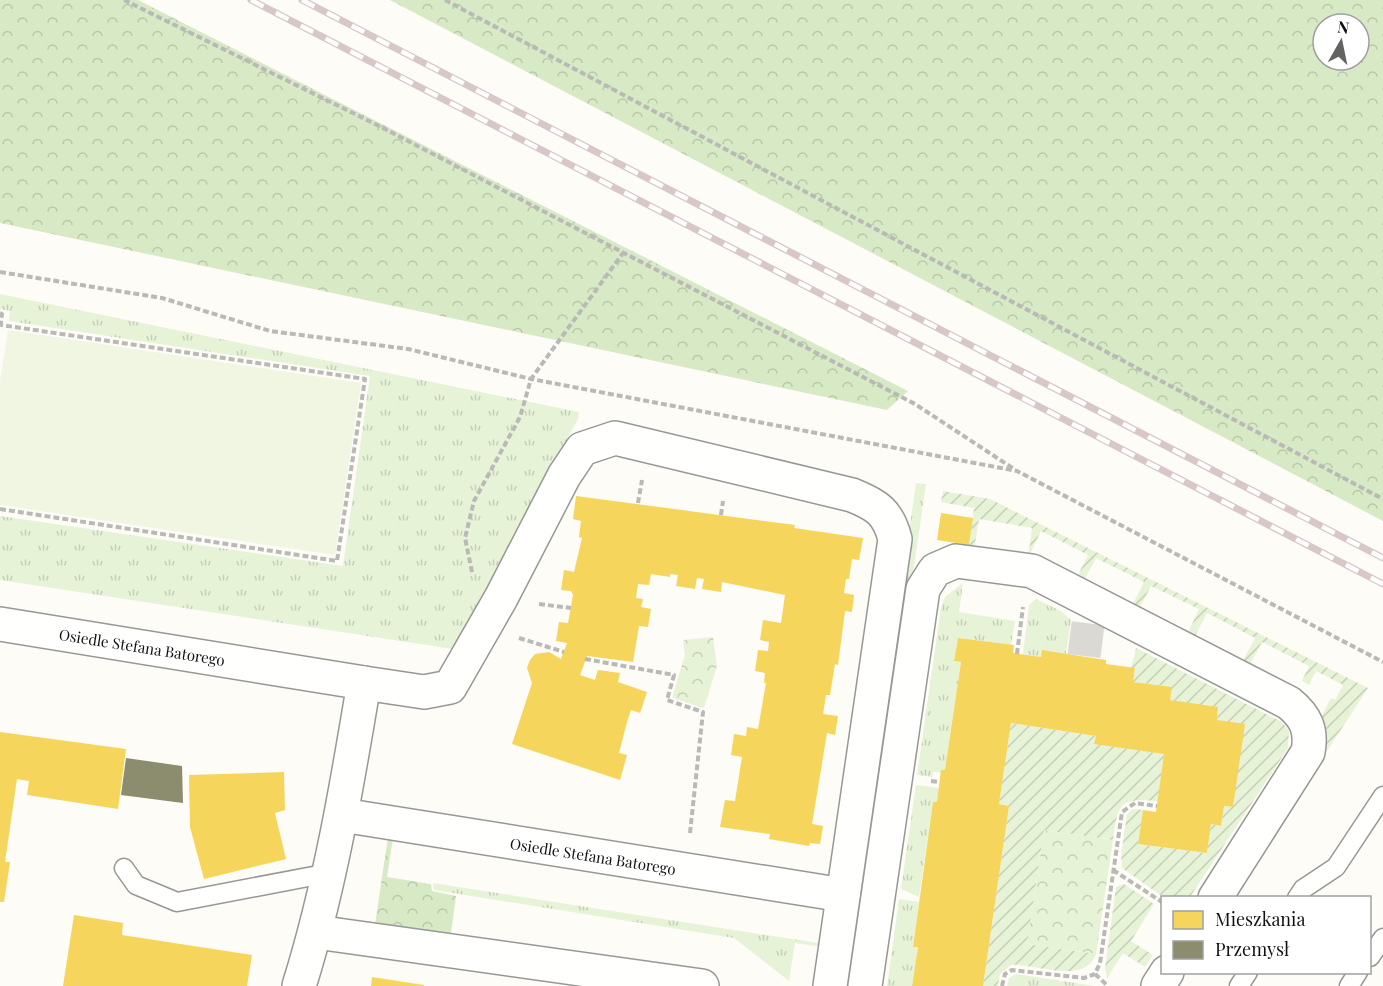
<svg xmlns="http://www.w3.org/2000/svg" width="1383" height="986" viewBox="0 0 1383 986" font-family="'Playfair Display',serif">
	<defs>
		<pattern id="grass-tufts" width="24" height="20" patternUnits="userSpaceOnUse" patternTransform="scale(1.5)"><rect width="24" height="20" fill="#e7f3d7"/><path d="M3 7l-1-3M5 7V3M7 7l1-3M15 17l-1-3M17 17v-4M19 17l1-3" fill="none" stroke="#c5cfb8"/></pattern>
		<pattern id="forest-crowns" width="20" height="18" patternUnits="userSpaceOnUse" patternTransform="scale(1.5)"><rect width="20" height="18" fill="#d8eac5"/><path d="M2 6a3 3 0 1 1 6 0M12 15a3 3 0 1 1 6 0" fill="none" stroke="#b8c8a8"/></pattern>
		<pattern id="park-crowns" width="20" height="18" patternUnits="userSpaceOnUse" patternTransform="scale(1.5)"><rect width="20" height="18" fill="#e7f3d7"/><path d="M2 6a3 3 0 1 1 6 0M12 15a3 3 0 1 1 6 0" fill="none" stroke="#c5cfb8"/></pattern>
		<pattern id="garden-furrows" width="10" height="10" patternUnits="userSpaceOnUse" patternTransform="scale(1.5)"><rect width="10" height="10" fill="#e7f3d7"/><path d="M-1 1l2-2M0 10L10 0M9 11l2-2" fill="none" stroke="#c5cfb8"/></pattern>
	</defs>
	<rect width="100%" height="100%" fill="#fdfcf7"/>
	<g fill="url(#grass-tufts)">
		<polygon points="0,294 579,412 578,419 453,649 0,580 0,516 343,566 370,376 9,321 10,311 0,309"/>
		<polygon points="916,483 926,484 853,986 845,986"/>
		<polygon points="963,583 959,612 1015,621 1011,645 958,638 954,661 961,662 945,770 941,770 941,773 933,772 932,777 917,775 941,608 945,597"/>
		<polygon points="1036,599 1061,611 1071,620 1066,654 1041,657 1023,654 1029,605"/>
		<polygon points="916,785 939,788 937,802 933,802 919,897 901,889"/>
		<polygon points="433,883 824,944 824,947 795,943 789,981 734,938 434,890"/>
		<polygon points="899,899 919,902 913,946 918,947 912,986 887,986"/>
		<polygon points="1016,974 1095,986 1097,986 1007,986 1009,978"/>
	</g>
	<g fill="url(#forest-crowns)" fill-rule="evenodd">
		<polygon points="0,0 138,0 908,391 887,410 0,223"/>
		<path d="M390,0H1383V521ZM1323,24H1359V60H1323Z"/>
		<polygon points="389,830 394,831 387,877 431,884 432,891 456,896 449,948 373,938"/>
	</g>
	<g fill="url(#park-crowns)">
		<polygon points="713,637 717,666 704,708 672,698 685,655 683,640"/>
		<polygon points="1044,830 1113,840 1096,954 1027,944"/>
	</g>
	<g fill="url(#garden-furrows)">
		<polygon points="943,491 990,499 1368,688 1314,771 1320,719 1331,698 1335,700 1343,685 1316,671 1309,685 1302,681 1309,666 1262,642 1248,668 1241,664 1255,638 1207,613 1193,640 1187,635 1199,609 1151,586 1138,611 1131,608 1144,582 1096,558 1082,584 1075,581 1088,555 1041,531 1028,558 1032,528 979,519 974,549 969,548 974,508 941,502"/>
		<polygon points="1136,648 1282,722 1289,731 1288,748 1190,897 1163,897 1122,868 1121,855 1127,814 1132,809 1143,810 1138,844 1207,853 1211,824 1221,826 1224,806 1232,807 1217,720 1218,708 1170,700 1171,687 1133,682 1135,669 1131,668"/>
		<path d="M1011,723L1096,736L1094,743L1164,754L1158,801C1119,798 1118,803 1113,840L1044,830L1027,944L1096,954C1084,986 1037,963 1011,965L1000,974L998,986H983L1009,806L999,804Z"/>
		<polygon points="1124,884 1154,904 1131,941 1153,955 1145,967 1123,953 1107,978 1105,968 1116,887"/>
	</g>
	<polygon fill="#f0f6e1" points="8,330 361,383 335,555 0,505 0,381"/>
	<g fill="#f6d55c">
		<polygon points="576,496 795,525 794,528 863,538 859,560 852,559 849,579 846,579 844,593 854,595 852,612 845,611 838,665 835,664 830,695 826,695 823,714 838,716 835,735 827,733 812,824 823,826 820,844 810,843 809,846 769,839 770,834 720,827 725,800 735,801 742,757 731,755 734,734 746,736 747,727 758,729 766,683 764,683 765,673 755,671 758,650 768,651 769,642 760,640 763,620 781,623 785,595 722,582 721,592 702,589 704,579 697,578 695,589 676,586 678,575 670,574 670,577 651,574 649,585 638,584 636,598 643,599 641,607 651,609 648,627 639,626 633,662 587,656 580,675 595,680 598,670 620,673 618,682 647,692 640,713 631,710 627,722 619,753 627,755 620,780 512,744 532,683 527,668 530,660 535,654 549,652 561,659 567,643 556,641 559,622 568,623 573,595 571,591 561,590 564,570 574,572 582,538 579,537 581,521 573,519"/>
		<polygon points="941,513 973,518 969,545 937,540"/>
		<polygon points="958,638 1014,645 1013,653 1041,657 1042,650 1106,660 1106,664 1135,668 1133,682 1172,687 1170,700 1218,707 1217,720 1245,724 1233,807 1224,806 1221,826 1211,824 1207,853 1138,844 1143,810 1156,812 1164,754 1094,744 1096,736 1011,723 999,804 1009,806 983,986 912,986 918,947 913,947 933,802 937,802 941,770 945,770 961,662 954,661"/>
		<polygon points="0,732 126,749 118,809 27,795 29,781 17,779 5,862 10,862 4,902 0,902"/>
		<polygon points="284,772 285,810 275,813 286,859 204,879 190,827 189,775"/>
		<polygon points="74,915 123,923 122,935 252,955 247,986 63,986"/>
		<polygon points="372,977 424,985 424,986 371,986"/>
	</g>
	<polygon fill="#8c8c6e" points="126,758 182,766 183,803 121,795"/>
	<g fill="none" stroke-linecap="round" stroke-linejoin="round">
		<polyline stroke="#dad9d4" stroke-width="33" stroke-dasharray="33 16" stroke-linecap="butt" points="1084,656 1091,601"/>
		<defs>
			<g id="service">
				<polyline points="124,868 136,885 177,902 329,873"/>
				<polyline points="1297,898 1303,889 1336,867 1383,796"/>
				<polyline points="1370,957 1383,938"/>
				<polyline points="1239,986 1248,972"/>
				<polyline points="1349,986 1358,972"/>
			</g>
			<g id="minor">
				<path d="M0,624L364,683C347,785 330,887 299,986"/>
				<path d="M364,683L424,692L450,687L501,598L564,476L582,449L615,438L852,495C877,505 888,512 895,539L830,986"/>
				<polyline points="342,815 843,895"/>
				<polyline points="316,932 702,986"/>
				<path d="M865,986L923,589L935,570L956,561L1032,571L1289,703C1306,717 1312,730 1308,752L1215,898"/>
				<polyline points="1158,986 1167,972"/>
			</g>
		</defs>
		<use href="#service" stroke="#979795" stroke-width="21"/>
		<use href="#minor" stroke="#979795" stroke-width="36"/>
		<g stroke="#b9b9b8" stroke-width="4" stroke-dasharray="6 3" stroke-linecap="butt">
			<polyline points="124,0 379,126 915,404 1014,469"/>
			<polyline points="445,0 1383,499"/>
			<polyline points="0,272 162,298 270,331 408,349 531,379 1017,471 1383,662"/>
			<polyline points="0,313 2,314 0,329"/>
			<polyline points="638,503 642,480"/>
			<polyline points="0,509 337,561 365,379 1,325"/>
			<polyline points="721,515 723,501"/>
			<polyline points="472,572 465,538 474,501 520,417 531,379 623,253"/>
			<polyline points="539,604 571,608"/>
			<polyline points="519,638 564,652"/>
			<polyline points="1017,654 1023,607"/>
			<polyline points="585,659 674,675 667,700 703,712 690,833"/>
			<polyline points="931,781 939,782"/>
			<polyline points="1113,870 1162,902"/>
			<polyline points="1095,974 1108,986"/>
			<polyline points="1002,986 1005,974 1012,970 1084,978 1095,974 1100,963 1122,812 1135,803 1157,806"/>
		</g>
		<use href="#service" stroke="#fffffe" stroke-width="18"/>
		<use href="#minor" stroke="#fffffe" stroke-width="33"/>
		<defs>
			<g id="rail">
				<polyline points="251,0 1383,584"/>
				<polyline points="302,0 1383,558"/>
			</g>
		</defs>
		<use href="#rail" stroke="#d9c6c7" stroke-width="7"/>
		<use href="#rail" stroke="#fff" stroke-width="4.5" stroke-dasharray="14" stroke-linecap="butt"/>
	</g>
	<g text-anchor="middle" dominant-baseline="central" stroke-width="6" stroke-linejoin="round" paint-order="stroke">
		<g font-size="15" fill="#111" stroke="#fff">
			<text transform="translate(142 647) rotate(9)">Osiedle Stefana Batorego</text>
			<text transform="translate(593 856) rotate(9)">Osiedle Stefana Batorego</text>
		</g>
	</g>
	<rect x="1161" y="896" width="210" height="78" fill="#ffffff" stroke="#a0a0a0" stroke-width="1.5"/>
	<rect x="1173" y="911" width="30" height="18" fill="#f6d55c" stroke="#a0a0a0" stroke-width="1.5"/>
	<text x="1215" y="926" font-size="18" fill="#111111">Mieszkania</text>
	<rect x="1173" y="941" width="30" height="18" fill="#8c8c6e" stroke="#a0a0a0" stroke-width="1.5"/>
	<text x="1215" y="956" font-size="18" fill="#111111">Przemysł</text>
	<g transform="translate(1341 42) rotate(9)"><circle r="28" fill="#ffffff" stroke="#a0a0a0" stroke-width="1.5"/>
	<path d="M0-4.5L10 22L0 15L-10 22Z" fill="#646362"/>
	<text y="-9" font-size="16" font-weight="bold" text-anchor="middle" fill="#111111">N</text>
	</g>
</svg>
